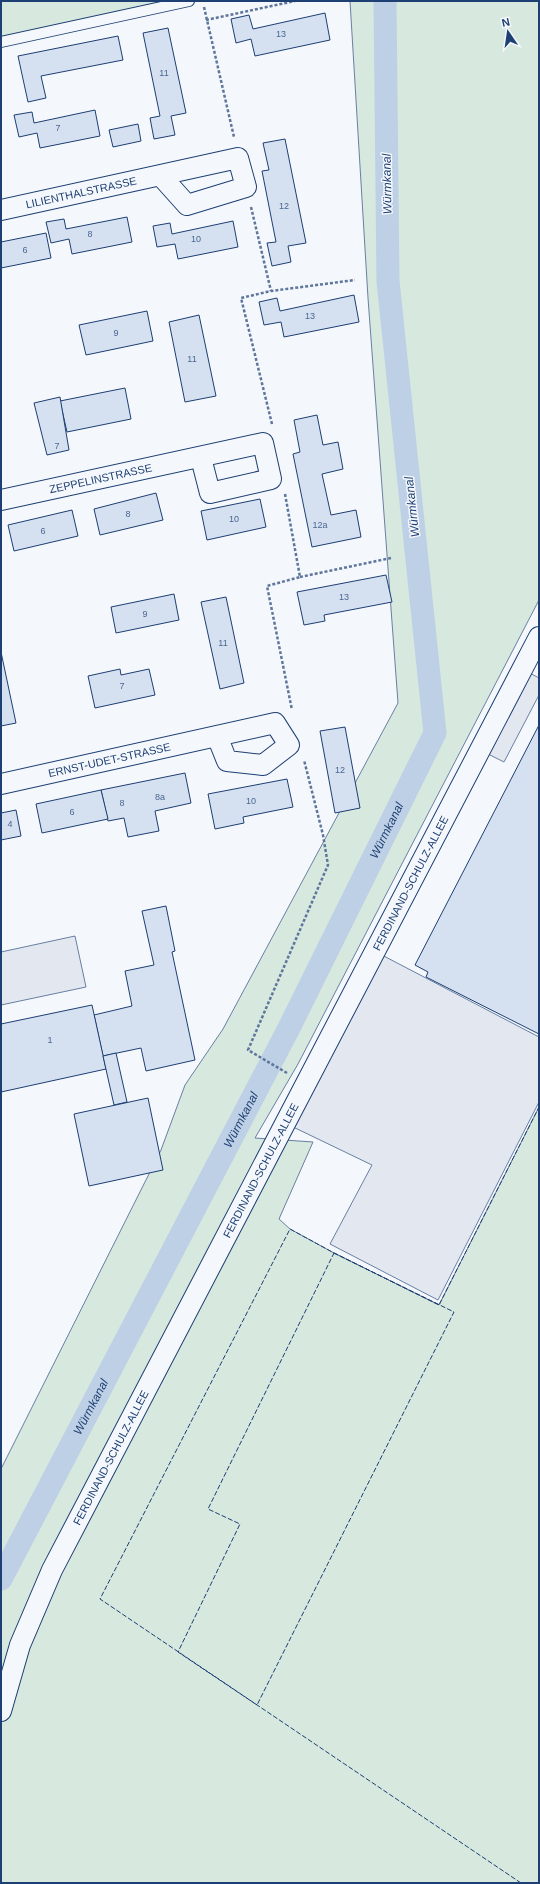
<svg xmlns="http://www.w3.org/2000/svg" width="540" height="1884" viewBox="0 0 540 1884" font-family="Helvetica,sans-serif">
	<rect width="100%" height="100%" fill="#f4f7fb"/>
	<g fill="#d7e8df" stroke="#687fa3">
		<polygon points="1,1 176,1 1,40"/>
		<polygon points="350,1 539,1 539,600 298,1064 255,1138 313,1142 279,1219 290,1229 334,1253 439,1305 539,1107 539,1883 1,1883 1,1469 161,1150 185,1085 223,1029 398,703 368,298"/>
	</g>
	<g fill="#e3e8f0" stroke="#687fa3">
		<polygon points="526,671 539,678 539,695 504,762 484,752"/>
		<polygon points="75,936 86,987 1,1005 1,952"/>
		<polygon points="378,953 539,1037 539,1102 438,1300 330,1244 372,1165 291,1126"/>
	</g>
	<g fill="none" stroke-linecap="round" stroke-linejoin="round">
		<path stroke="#bed0e5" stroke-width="23" id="s1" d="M1,1579L289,1028L435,733L388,281L385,1"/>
	</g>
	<g fill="#d5e0f0" stroke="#1d3f73">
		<polygon points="325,13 330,40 255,56 251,39 236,43 231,19 249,15 253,29"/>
		<polygon points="168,28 186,113 171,116 175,135 154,139 150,118 160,116 143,33"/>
		<polygon points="118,36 123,60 41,76 46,98 28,102 18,56"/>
		<polygon points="95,110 100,136 40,148 37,133 19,137 14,115 32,112 34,123"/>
		<polygon points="138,124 141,141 113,147 109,130"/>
		<polygon points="285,139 306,243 288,246 291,262 272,266 267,243 276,242 262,171 269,170 263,143"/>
		<polygon points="127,217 132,242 72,254 69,239 51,243 46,222 64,219 66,229"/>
		<polygon points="233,221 238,247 178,259 175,244 157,247 153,226 170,223 172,234"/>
		<polygon points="46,233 51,258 1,268 1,242"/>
		<polygon points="354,295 359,322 284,337 281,322 264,325 259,302 277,298 280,311"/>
		<polygon points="147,311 153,341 86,355 79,325"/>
		<polygon points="199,315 216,396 185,402 169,322"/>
		<polygon points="125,388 131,419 67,432 60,401"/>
		<polygon points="60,397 69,450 47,455 34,403"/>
		<polygon points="317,415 323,445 338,442 343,469 322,474 331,515 356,510 361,537 312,547 293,454 300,452 294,420"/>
		<polygon points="156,493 163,520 100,535 94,509"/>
		<polygon points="260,499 266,527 207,540 201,511"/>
		<polygon points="72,510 78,536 14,551 8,525"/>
		<polygon points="386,575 392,602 324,615 325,621 304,625 297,592"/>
		<polygon points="174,594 179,620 116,633 111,607"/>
		<polygon points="226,597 244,683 220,689 201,602"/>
		<polygon points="1,652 16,723 1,726"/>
		<polygon points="120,669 121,675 149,669 155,695 95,708 88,676"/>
		<polygon points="539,725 539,1034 426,977 428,972 415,965"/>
		<polygon points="345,727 360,808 335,813 320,731"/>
		<polygon points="185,773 191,803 155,811 159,831 128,837 124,818 108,821 101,790"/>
		<polygon points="287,779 293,807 243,817 244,823 215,829 208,794"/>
		<polygon points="101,790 108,819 42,833 36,804"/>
		<polygon points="16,810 21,836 1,840 1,813"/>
		<polygon points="166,906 175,951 172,952 195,1060 146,1071 141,1048 103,1056 94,1015 132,1006 125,971 154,965 142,911"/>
		<polygon points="92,1005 106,1069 1,1092 1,1024"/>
		<polygon points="116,1053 127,1102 114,1105 103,1056"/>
		<polygon points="148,1098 163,1170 89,1186 74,1114"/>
	</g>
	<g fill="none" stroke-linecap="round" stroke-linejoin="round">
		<defs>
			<polyline id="service" points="1,42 189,1"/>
			<g id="minor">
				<path id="s2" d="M1,210L238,158L246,187L187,205L161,176"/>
				<path id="s3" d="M1,500L263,443L271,479L210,493L201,458"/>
				<path id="s4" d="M1,784L275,723L289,745L263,765L227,761L217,736"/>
				<path id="s5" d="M1,1711L20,1645L52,1570L539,637"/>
			</g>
		</defs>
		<use href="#service" stroke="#1d3f73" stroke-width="12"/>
		<use href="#minor" stroke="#1d3f73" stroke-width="22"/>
		<g stroke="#5e769c" stroke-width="2.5" stroke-dasharray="3 2" stroke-linecap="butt">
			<polyline points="204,7 234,137"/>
			<polyline points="206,20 295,1"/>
			<polyline points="251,207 271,291"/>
			<polyline points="272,424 241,298 271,291 355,280"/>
			<polyline points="285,494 300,577 267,586 292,710"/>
			<polyline points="300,577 391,558"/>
			<polyline points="287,1073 248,1050 328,865 323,835 304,760"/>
		</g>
		<use href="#service" stroke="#f4f7fb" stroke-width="10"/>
		<use href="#minor" stroke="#f4f7fb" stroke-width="20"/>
		<g stroke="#1d3f73" stroke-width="1" stroke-dasharray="5 2" stroke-linecap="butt">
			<polygon points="334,1253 454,1312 257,1705 178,1652 240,1524 208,1509"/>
			<polyline points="521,1883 100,1599 290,1229 334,1253 439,1305 539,1107"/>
		</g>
	</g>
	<g text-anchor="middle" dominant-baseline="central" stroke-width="3" stroke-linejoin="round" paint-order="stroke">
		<g font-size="9" fill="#4b6792">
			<text x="281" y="34">13</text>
			<text x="164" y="73">11</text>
			<text x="58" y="128">7</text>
			<text x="284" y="206">12</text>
			<text x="90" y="234">8</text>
			<text x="196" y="239">10</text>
			<text x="25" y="250">6</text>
			<text x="310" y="316">13</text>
			<text x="116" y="333">9</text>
			<text x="192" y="359">11</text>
			<text x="57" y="446">7</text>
			<text x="128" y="514">8</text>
			<text x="234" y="519">10</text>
			<text x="320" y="525">12a</text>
			<text x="43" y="531">6</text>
			<text x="344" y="597">13</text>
			<text x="145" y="614">9</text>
			<text x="223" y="643">11</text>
			<text x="122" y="686">7</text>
			<text x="340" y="770">12</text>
			<text x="160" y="797">8a</text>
			<text x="251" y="801">10</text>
			<text x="122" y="803">8</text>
			<text x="72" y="812">6</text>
			<text x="10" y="824">4</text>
			<text x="50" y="1040">1</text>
		</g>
		<g font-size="11" fill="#1d3f73" stroke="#f4f7fb">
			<text stroke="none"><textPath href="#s2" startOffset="82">LILIENTHALSTRASSE</textPath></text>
			<text stroke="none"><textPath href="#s3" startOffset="102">ZEPPELINSTRASSE</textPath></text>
			<text stroke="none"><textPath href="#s4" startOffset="111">ERNST-UDET-STRASSE</textPath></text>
			<text stroke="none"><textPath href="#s5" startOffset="925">FERDINAND-SCHULZ-ALLEE</textPath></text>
			<text stroke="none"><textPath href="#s5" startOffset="601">FERDINAND-SCHULZ-ALLEE</textPath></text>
			<text stroke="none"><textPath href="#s5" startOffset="277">FERDINAND-SCHULZ-ALLEE</textPath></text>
		</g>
		<g font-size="12" font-style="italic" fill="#1d3f73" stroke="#f4f7fb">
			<text transform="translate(387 184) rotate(-91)">Würmkanal</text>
			<text transform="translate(412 507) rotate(-96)">Würmkanal</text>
			<text stroke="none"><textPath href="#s1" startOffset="842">Würmkanal</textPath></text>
			<text stroke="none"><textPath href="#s1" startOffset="518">Würmkanal</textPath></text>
			<text stroke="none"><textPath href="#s1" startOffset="194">Würmkanal</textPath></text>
		</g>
	</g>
	<rect width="540" height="1884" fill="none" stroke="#1d3f73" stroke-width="4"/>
	<g transform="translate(508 32) rotate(347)" stroke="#f4f7fb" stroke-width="3" paint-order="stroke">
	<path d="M0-3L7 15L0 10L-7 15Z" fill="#1d3f73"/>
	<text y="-6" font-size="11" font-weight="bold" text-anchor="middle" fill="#1d3f73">N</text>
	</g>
</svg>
